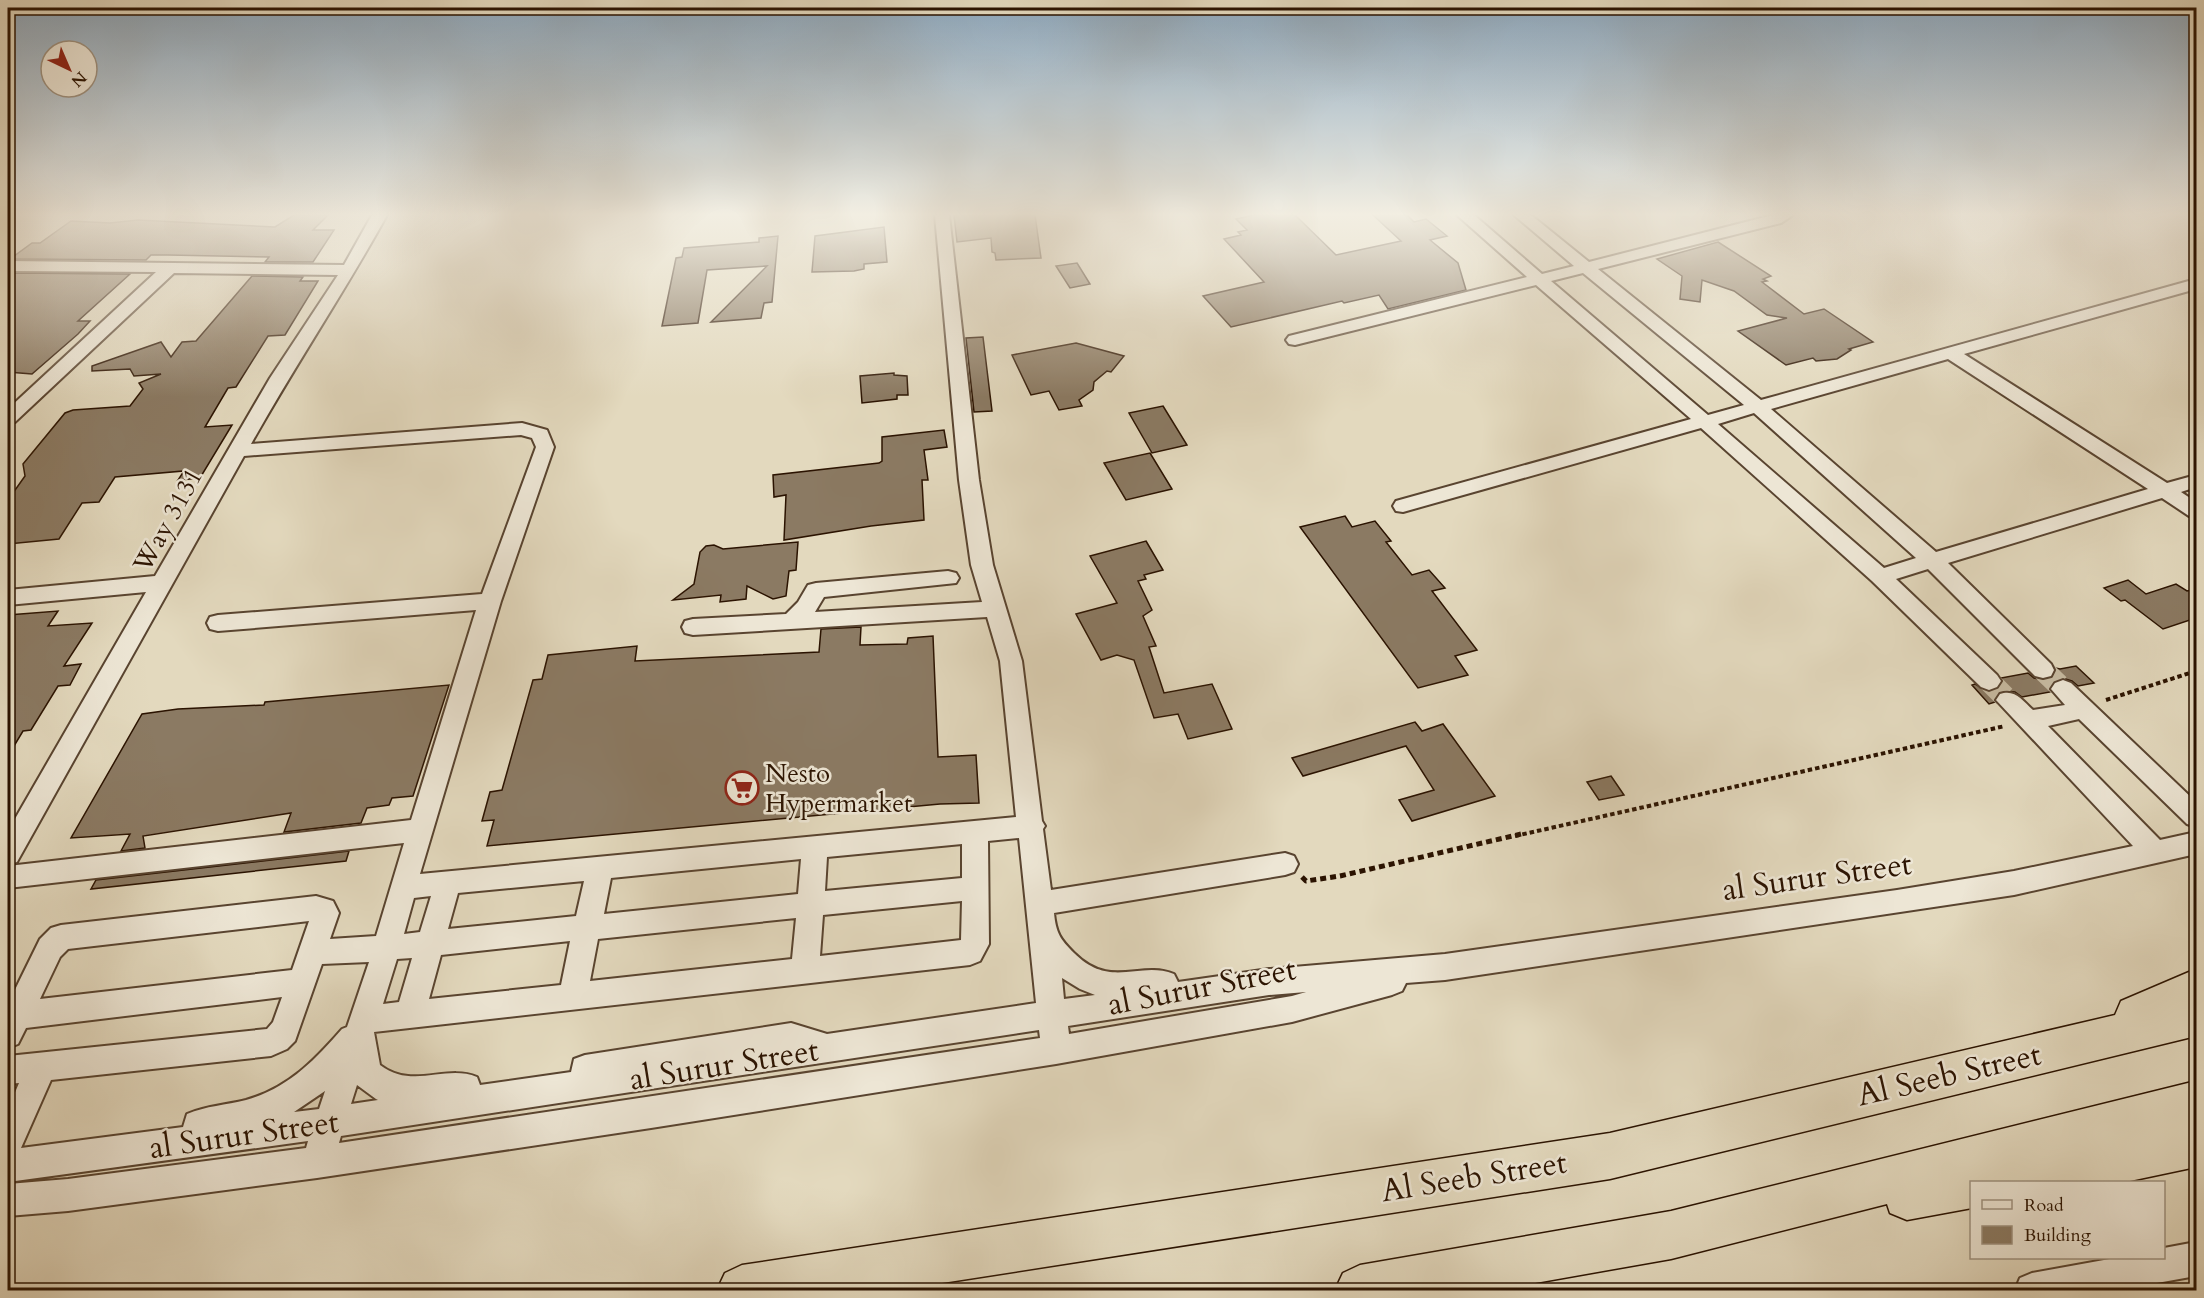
<svg xmlns="http://www.w3.org/2000/svg" width="2204" height="1298" viewBox="0 0 2204 1298" font-family="Cardo,serif">
	<rect width="100%" height="100%" fill="#e3d9be"/>
	<filter id="stains"><feTurbulence type="fractalNoise" baseFrequency=".00333" numOctaves="4"/><feColorMatrix values="0 0 0 0 .2 0 0 0 0 .09 0 0 0 0 .02 0 0 0 .5 -.17"/></filter>
	<radialGradient id="worn" r=".72"><stop offset=".6" stop-color="#630" stop-opacity="0"/><stop offset="1" stop-color="#630" stop-opacity=".3"/></radialGradient>
	<g fill="#8b7a63" stroke="#2b1301" stroke-width="1.5">
		<polygon points="294,215 328,215 313,230 334,230 313,262 265,262 269,257 168,255 151,255 146,260 10,259 32,243 40,243 71,221 110,223 138,220 275,227"/>
		<polygon points="954,215 1035,215 1041,258 996,260 995,253 992,252 991,238 957,242"/>
		<polygon points="1254,215 1295,215 1336,255 1401,241 1373,215 1407,215 1414,222 1426,219 1447,236 1430,240 1458,263 1466,290 1388,309 1379,295 1344,303 1342,301 1231,327 1203,296 1264,282 1224,239 1241,235 1238,232 1247,230 1236,219"/>
		<polygon points="884,227 887,262 864,264 864,269 854,271 812,272 815,236"/>
		<polygon points="778,236 772,302 764,303 761,318 711,322 767,266 707,270 698,323 662,326 676,258 682,257 684,248 759,242 759,238"/>
		<polygon points="1718,242 1771,276 1763,279 1767,281 1762,282 1804,314 1824,309 1873,342 1849,349 1851,350 1837,359 1816,361 1813,358 1786,365 1738,331 1787,318 1767,315 1734,291 1702,280 1700,302 1680,299 1682,276 1657,259"/>
		<polygon points="1077,263 1090,284 1070,288 1056,266"/>
		<polygon points="8,273 130,274 78,321 90,321 78,334 32,374 8,372"/>
		<polygon points="252,276 303,277 300,281 318,281 285,335 268,336 236,387 228,388 205,427 232,425 200,478 178,480 184,471 115,477 99,502 82,503 59,539 8,544 8,500 25,476 23,464 65,413 73,410 130,406 143,389 139,383 161,374 134,376 130,369 92,371 92,366 161,342 171,357 182,342 196,341"/>
		<polygon points="983,337 992,411 974,412 966,338"/>
		<polygon points="1076,343 1124,356 1111,372 1107,371 1094,382 1093,390 1079,400 1082,406 1059,410 1049,391 1031,395 1012,355"/>
		<polygon points="894,373 894,375 907,376 908,395 897,395 897,399 862,403 860,376"/>
		<polygon points="1163,406 1187,445 1152,453 1129,413"/>
		<polygon points="944,430 947,447 924,450 928,480 922,480 924,520 871,526 784,540 786,495 774,497 773,475 879,463 882,461 882,437"/>
		<polygon points="1150,453 1172,489 1126,500 1104,463"/>
		<polygon points="1345,516 1352,527 1375,521 1391,541 1386,542 1412,575 1429,570 1445,588 1432,591 1477,650 1455,656 1468,675 1418,688 1300,527"/>
		<polygon points="1146,541 1163,570 1144,575 1146,579 1138,581 1152,610 1143,616 1156,646 1149,647 1164,693 1212,684 1232,729 1188,739 1178,714 1154,718 1134,660 1117,655 1101,660 1076,614 1117,603 1090,556"/>
		<polygon points="798,542 796,570 789,571 786,596 773,599 747,586 746,599 720,602 721,595 673,600 694,584 700,552 706,546 714,545 723,549"/>
		<polygon points="2128,580 2146,594 2176,584 2187,591 2196,589 2196,618 2163,629 2125,600 2121,601 2104,588"/>
		<polygon points="58,611 48,626 92,623 64,666 81,664 70,685 58,686 31,730 23,731 8,756 8,615"/>
		<polygon points="861,627 860,645 907,644 908,638 933,636 938,757 976,755 979,803 940,804 487,846 494,820 482,821 490,792 502,790 533,680 542,679 548,655 637,646 635,661 819,652 821,629"/>
		<polygon points="2076,666 2094,683 2078,686 2072,681 2062,678 2053,682 2049,688 2050,692 2022,697 2015,692 2005,691 1998,693 1994,699 1995,702 1989,704 1972,685 1975,684 1990,692 1999,688 2003,682 2001,678 2028,673 2034,678 2044,680 2053,677 2055,668 2060,669"/>
		<polygon points="449,685 413,796 392,798 389,805 367,808 361,823 284,832 291,813 143,836 145,848 121,851 130,834 71,838 142,714 178,709 264,705 265,702"/>
		<polygon points="1415,722 1422,731 1443,724 1495,796 1412,821 1399,800 1434,790 1406,746 1303,776 1292,758"/>
		<polygon points="1611,776 1624,795 1599,800 1587,782"/>
		<polygon points="349,851 346,861 91,889 96,880"/>
	</g>
	<g fill="none" stroke-linecap="round" stroke-linejoin="round">
		<g stroke="#c7bba2" stroke-width="22" stroke-dasharray="22 11" stroke-linecap="butt">
			<polyline points="2043,670 2063,689"/>
			<polyline points="1989,681 2008,700"/>
		</g>
		<defs>
			<g id="minor">
				<path d="M372,215H387C344,293 294,367 251,444L522,423L547,430L554,447L501,601L420,874L1016,817L1000,661L987,617L693,635L685,633L682,627L685,621L693,619L786,614L798,602L808,585L816,583L948,571L956,573L959,578L956,583L824,597L815,612L982,602L971,565L959,480L935,215H949L979,480L993,565L1022,661L1042,821L1045,826L1043,829L1051,890L1285,853L1294,856L1298,864L1294,872L1285,875L1054,913C1056,933 1060,939 1074,953C1111,990 1139,960 1174,974L1178,982L1269,969L1445,954L1897,890L2014,871L2133,846L1996,700L2000,694C2015,689 2022,700 2033,710L2065,705L2051,689L2055,683L2063,680L2071,683L2196,802V827L2187,824L2079,719L2048,726L2160,840L2196,832V854L2014,895L1445,980L1406,983L1402,991L1392,995L1292,1022L1056,1064L651,1128L317,1178L68,1211L8,1216V1184L68,1179L306,1148L308,1141L8,1182V1109L19,1083L8,1084V1056L267,1029L273,1022L282,997L26,1028L18,1044L8,1048V1004L40,939L51,928L61,925L316,896L333,901L339,913L330,939L376,936L404,843L8,888V866L411,820L476,610L218,631L210,629L207,623L210,617L218,615L482,594L536,447L532,438L521,435L244,456L17,862L8,865V831L146,592L8,605V590L155,576L270,378L338,275L174,273L15,422L8,424V409L156,272L8,271V261L344,265ZM1019,838L1036,1003L827,1034L791,1023L585,1055L574,1059L571,1072L480,1085L477,1077C445,1064 413,1090 380,1065L374,1032L970,965L980,961L989,944L988,841ZM962,844V878L825,891L827,857ZM801,859L798,894L604,914L611,878ZM584,881L576,916L448,929L458,893ZM431,896L420,932L404,934L414,898ZM962,901L961,940L820,956L823,915ZM796,918L792,959L590,981L598,939ZM309,921L292,970L40,999L60,957L68,949ZM570,941L561,985L429,999L441,955ZM412,958L399,1002L383,1004L397,959ZM369,962L347,1027L342,1029C314,1061 288,1088 246,1100C226,1105 206,1106 187,1114L183,1127L21,1148L51,1080L271,1056L287,1049L295,1041L322,964ZM1062,978L1080,989L1095,995L1064,999ZM1306,992L1292,996L1069,1034L1068,1026L1269,995ZM1039,1030L1040,1038L339,1143L341,1136ZM357,1085L376,1099L378,1100L351,1104ZM325,1091L319,1109L294,1112Z"/>
				<path d="M1457,215H1474L1542,274L1574,266L1514,215H1531L1589,262L1773,215H1793L1781,223L1598,269L1761,400L2196,279V289L1964,354L2167,483L2196,475V487L2181,492L2196,502V517L2189,516L2162,498L1948,563L2051,664L2054,670L2051,676L2043,678L2035,676L1928,569L1896,579L1997,675L2001,681L1997,687L1989,690L1981,687L1872,581L1701,428L1403,512L1396,511L1393,506L1396,501L1691,419L1536,285L1295,345L1289,344L1286,340L1289,336L1527,277ZM1583,273L1744,405L1708,415L1551,281ZM1948,359L2148,489L1936,552L1771,409ZM1754,413L1916,558L1884,568L1718,424Z"/>
				<polygon points="2196,1242 2196,1276 2118,1290 2015,1290 2020,1278 2032,1273 2115,1258 2164,1258 2164,1248"/>
			</g>
			<g id="highway">
				<polygon points="2196,969 2196,1036 1610,1179 897,1290 717,1290 725,1273 742,1265 1610,1133 2115,1015 2121,1001"/>
				<polygon points="2196,1081 2196,1167 2125,1182 1972,1182 1972,1208 1907,1220 1890,1213 1887,1204 1671,1259 1495,1290 1335,1290 1343,1273 1360,1265 1671,1211"/>
			</g>
		</defs>
		<use href="#minor" stroke="#594430" stroke-width="4"/>
		<use href="#highway" stroke="#2b1301" stroke-width="3"/>
		<g stroke="#2b1301" stroke-width="4" stroke-dasharray="4.5 3" stroke-linecap="butt">
			<polyline points="2106,700 2196,671"/>
			<polyline points="1515,836 2005,726"/>
		</g>
		<polyline stroke="#2b1301" stroke-width="5" stroke-dasharray="6 4" stroke-linecap="butt" points="1302,877 1306,881 1340,876 1521,834"/>
		<use href="#minor" fill="#ede6d5" fill-rule="evenodd"/>
		<use href="#highway" fill="#e3d9be" fill-rule="evenodd"/>
	</g>
	<linearGradient id="sky" x2="0" y2="1"><stop stop-color="#8da8be"/><stop offset="0.54" stop-color="#f2eee2"/><stop offset="1" stop-color="#f2eee2" stop-opacity="0"/></linearGradient>
	<rect width="2204" height="397" fill="url(#sky)"/>
	<defs>
		<symbol id="supermarket-ring" viewBox="-11 -11 22 22"><circle r="9.5" fill="#ede6d5" stroke="#8f2418" stroke-width="1.5"/><path d="M-6-5.5h2.5l.6 2H6L4.5 2H-2.5L-4.4-4H-6ZM-1.5 3.2a1.3 1.3 0 1 0 .1 0ZM3 3.2a1.3 1.3 0 1 0 .1 0Z" fill="#8f2418"/></symbol>
	</defs>
	<g fill-rule="evenodd">
		<use href="#supermarket-ring" x="723" y="769" width="38" height="38"/>
	</g>
	<g text-anchor="middle" dominant-baseline="central" stroke-width="5" stroke-linejoin="round" paint-order="stroke">
		<g font-size="26" fill="#2b1301" stroke="#ede6d5">
			<text transform="translate(168 520) rotate(-61)">Way 3131</text>
		</g>
		<g font-size="26" fill="#2b1301" stroke="#ede6d5" text-anchor="start">
			<text x="765" y="773">Nesto<tspan x="765" dy="30">Hypermarket</tspan></text>
		</g>
		<g font-size="32" fill="#2b1301" stroke="#ede6d5">
			<text transform="translate(1817 877) rotate(-8)">al Surur Street</text>
			<text transform="translate(1202 987) rotate(-11)">al Surur Street</text>
			<text transform="translate(724 1065) rotate(-9)">al Surur Street</text>
			<text transform="translate(1949 1075) rotate(-13)">Al Seeb Street</text>
			<text transform="translate(244 1135) rotate(-8)">al Surur Street</text>
			<text transform="translate(1474 1177) rotate(-9)">Al Seeb Street</text>
		</g>
	</g>
	<rect width="2204" height="1298" fill="none" stroke="#e3d9be" stroke-width="30"/>
	<rect x="9" y="9" width="2186" height="1280" fill="none" stroke="#2b1301" stroke-width="3"/>
	<rect x="15" y="15" width="2174" height="1268" fill="none" stroke="#2b1301" stroke-width="1.5"/>
	<rect x="1970" y="1181" width="195" height="78" fill="#ede6d5" stroke="#9f9280" stroke-width="1.5"/>
	<rect x="1982" y="1200" width="30" height="9" fill="#ede6d5" stroke="#9f9280" stroke-width="1.5"/>
	<text x="2024" y="1211" font-size="18" fill="#2b1301">Road</text>
	<rect x="1982" y="1226" width="30" height="18" fill="#8b7a63" stroke="#9f9280" stroke-width="1.5"/>
	<text x="2024" y="1241" font-size="18" fill="#2b1301">Building</text>
	<g transform="translate(69 69) rotate(136)"><circle r="28" fill="#ede6d5" stroke="#9f9280" stroke-width="1.5"/>
	<path d="M0-4.5L10 22L0 15L-10 22Z" fill="#8f2418"/>
	<text y="-9" font-size="16" font-weight="bold" text-anchor="middle" fill="#2b1301">N</text>
	</g>
	<rect width="100%" height="100%" filter="url(#stains)"/>
	<rect width="100%" height="100%" fill="url(#worn)"/>
</svg>
